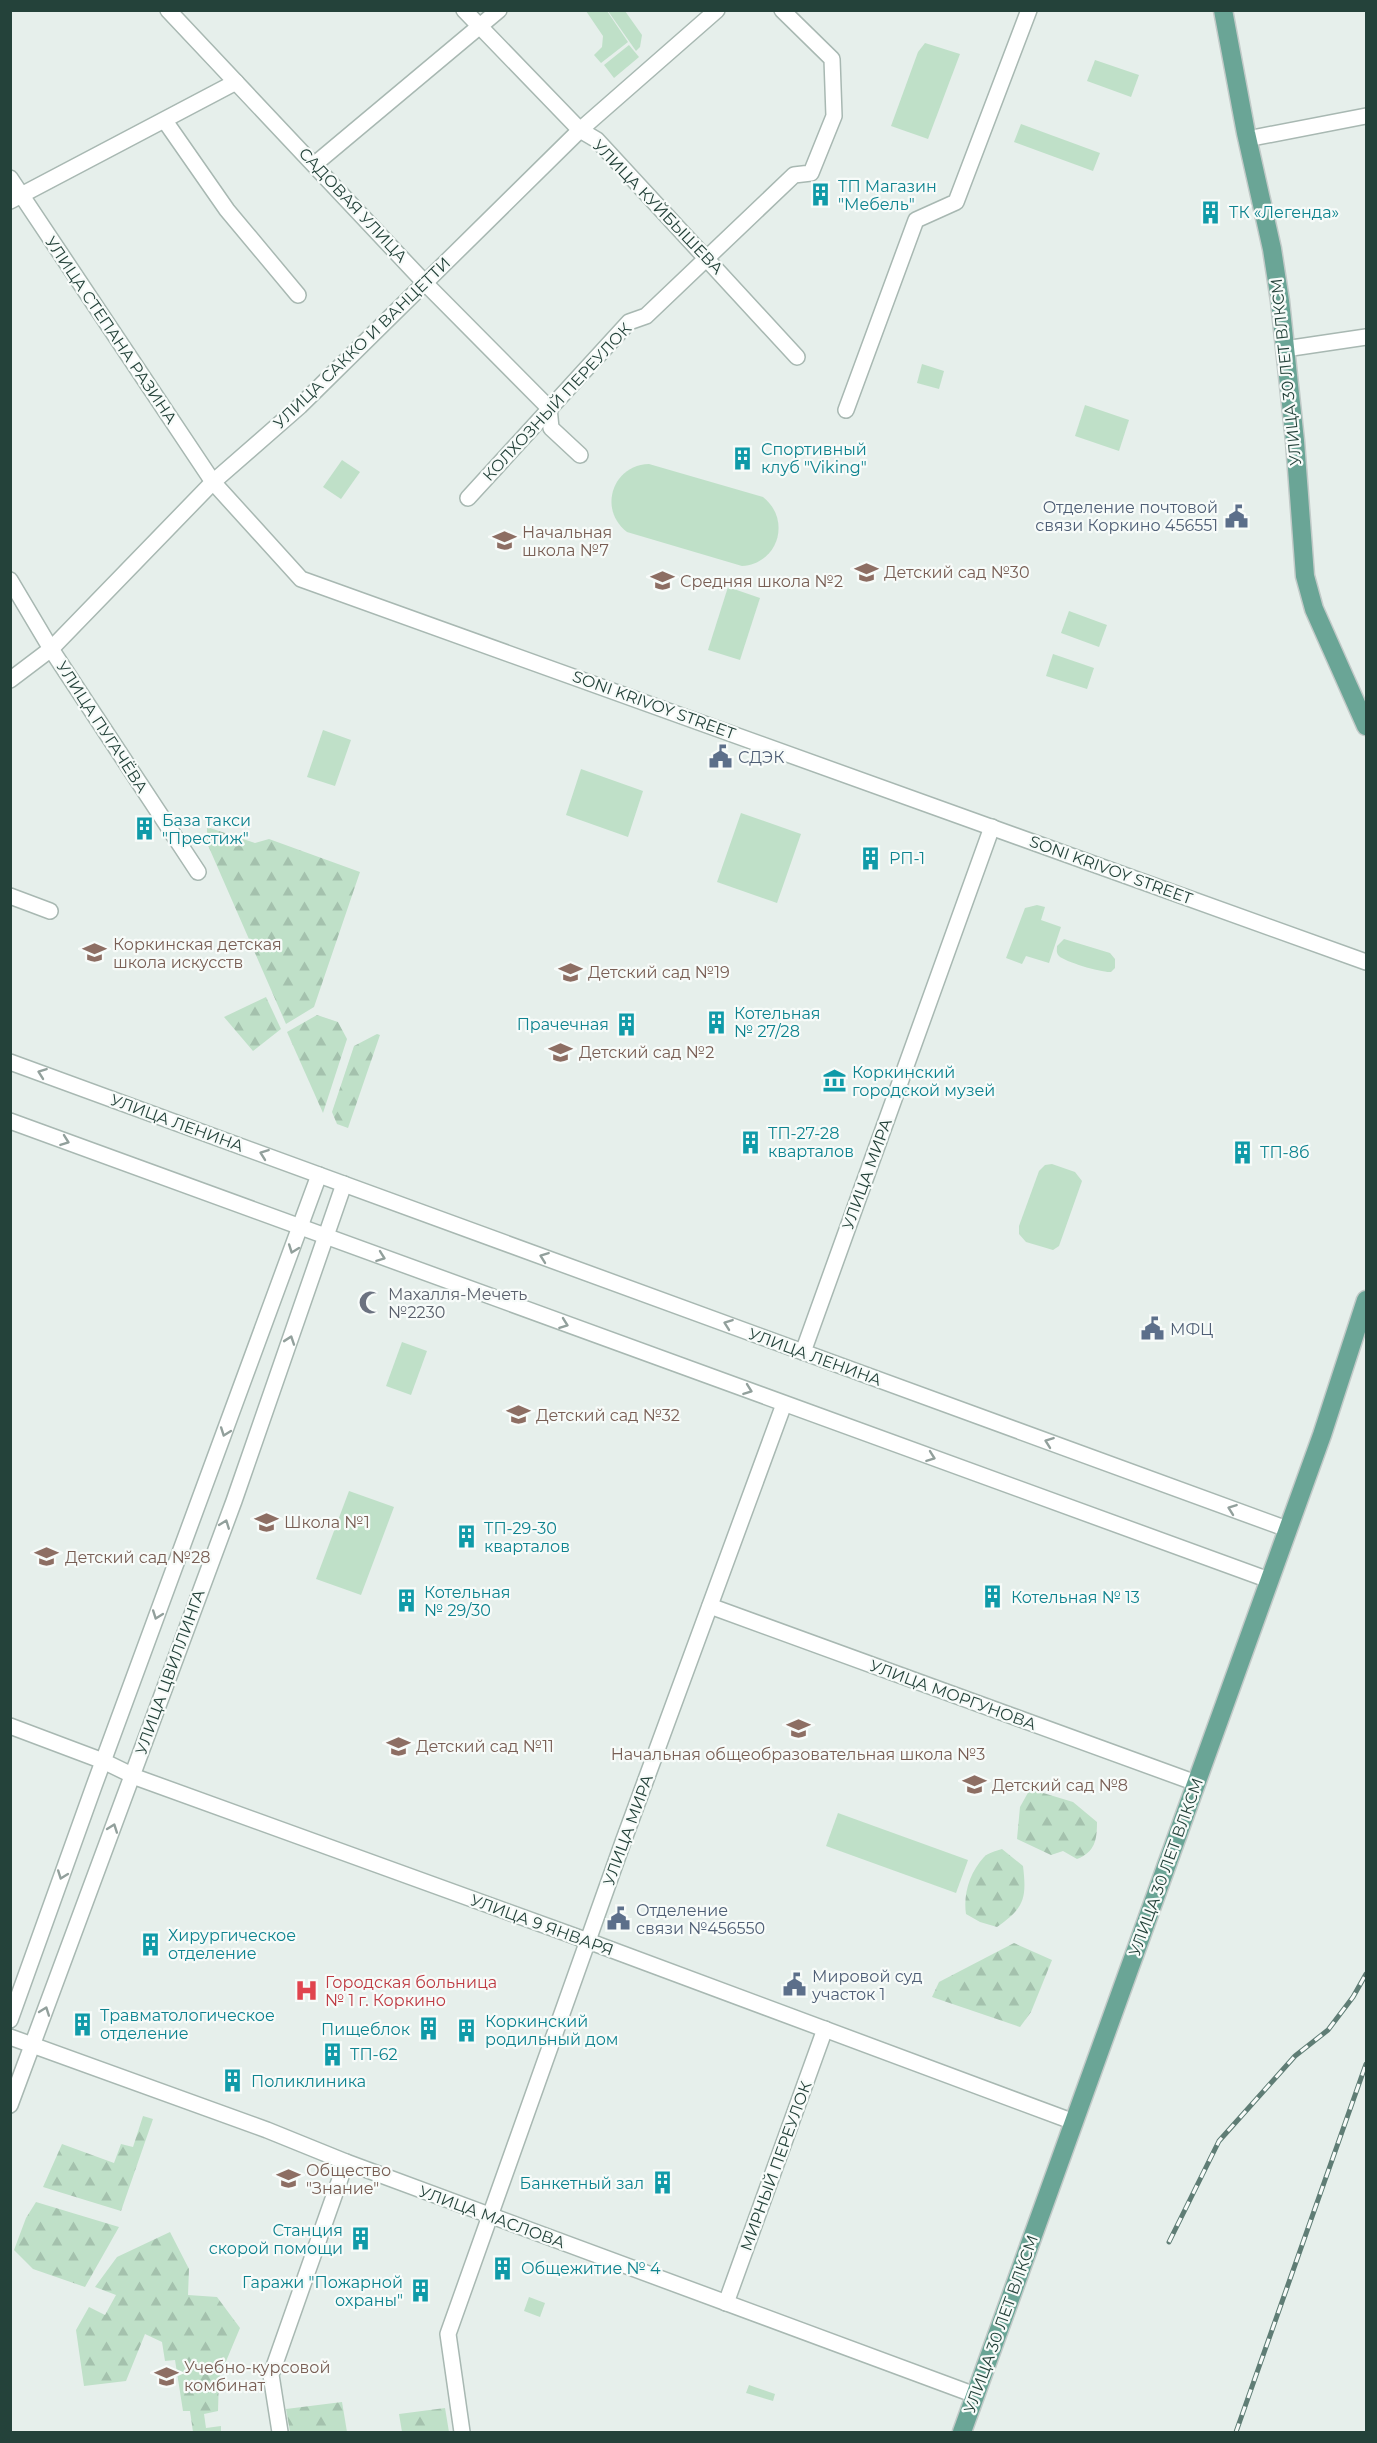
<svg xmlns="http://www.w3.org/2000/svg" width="1377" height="2443" viewBox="0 0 1377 2443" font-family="Montserrat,sans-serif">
	<defs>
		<pattern id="forest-firs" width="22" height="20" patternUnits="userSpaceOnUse" patternTransform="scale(1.5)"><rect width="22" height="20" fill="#bfe0c8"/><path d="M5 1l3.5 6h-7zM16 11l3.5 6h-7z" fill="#a4c1ad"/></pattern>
	</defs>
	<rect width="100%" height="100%" fill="#e6efeb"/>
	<g fill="#bfe0c8">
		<polygon points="586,11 607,11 628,42 601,63 594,55 602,47 603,36"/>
		<polygon points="608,11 625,11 642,35 640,47 636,51"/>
		<polygon points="925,43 960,54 928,139 891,126 918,52"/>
		<polygon points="629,45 639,57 614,78 604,65"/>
		<polygon points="1095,60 1139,75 1131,97 1087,81"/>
		<polygon points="1021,124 1100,153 1093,171 1014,142"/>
		<polygon points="922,364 944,371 939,389 917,383"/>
		<polygon points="1085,405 1129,420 1119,451 1075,436"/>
		<polygon points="342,460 360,472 341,499 323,487"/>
		<path d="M649,464L763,497C792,520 778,564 742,566L627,532C598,510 612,465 649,464Z"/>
		<polygon points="728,587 760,598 740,660 708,650"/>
		<polygon points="1069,611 1107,625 1099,647 1061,633"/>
		<polygon points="1053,654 1094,668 1087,689 1046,676"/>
		<polygon points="323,730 351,740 335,786 307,777"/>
		<polygon points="581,769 643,791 628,837 566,815"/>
		<polygon points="741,813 801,834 777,903 717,882"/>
		<polygon points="1037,905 1045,907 1041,920 1061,927 1049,963 1026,956 1022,964 1006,958 1025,908"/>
		<path d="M1064,939L1110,953L1115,959V968L1111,972C1103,973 1065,962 1059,956C1056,952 1057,951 1057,946Z"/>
		<polygon points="1052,1164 1075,1172 1082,1181 1059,1246 1053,1250 1026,1242 1019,1234 1019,1226 1039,1171 1045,1165"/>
		<polygon points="402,1342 427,1351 411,1395 386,1386"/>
		<polygon points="349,1491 394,1507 361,1595 316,1579"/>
		<polygon points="838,1813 968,1860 956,1893 826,1846"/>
		<polygon points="529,2297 545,2303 540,2317 524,2311"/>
		<polygon points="749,2385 775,2394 773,2401 746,2393"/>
	</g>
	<g fill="url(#forest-firs)">
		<polygon points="207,827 255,843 269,839 360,872 314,1007 286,1024 207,843"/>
		<polygon points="266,997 281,1029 253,1051 224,1017"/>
		<polygon points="317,1015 338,1022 347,1039 323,1113 287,1032"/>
		<polygon points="377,1034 380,1035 348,1128 337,1124 332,1112 354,1046"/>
		<path d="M1030,1789L1073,1802L1097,1822C1097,1840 1095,1852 1077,1859L1063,1851L1051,1855L1017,1839L1020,1807Z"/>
		<path d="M1002,1849L1023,1866C1027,1899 1024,1908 997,1927L980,1922L966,1914C963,1894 970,1872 984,1857C988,1853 996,1851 1002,1849Z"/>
		<polygon points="1014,1943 1052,1960 1031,2012 1020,2027 932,1997 939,1982"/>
		<polygon points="143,2116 153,2119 121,2211 43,2187 62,2144 114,2163 121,2144 133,2147"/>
		<polygon points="36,2202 119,2227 85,2287 33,2269 14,2250 26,2218"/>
		<polygon points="170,2232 189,2269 188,2295 217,2297 240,2328 219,2378 218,2411 204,2414 206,2428 221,2426 221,2432 193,2432 190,2411 183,2411 175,2360 165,2361 162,2342 145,2334 126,2381 84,2386 76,2330 89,2307 105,2315 116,2295 95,2287 117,2257"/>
		<polygon points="342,2402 347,2432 290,2432 286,2409"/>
		<polygon points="445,2408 449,2432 402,2432 399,2414"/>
	</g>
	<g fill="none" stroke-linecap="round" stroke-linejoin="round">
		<defs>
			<g id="minor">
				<polyline points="168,10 425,283 549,408 551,428 580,455"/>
				<polyline points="464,10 580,130 597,140 797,357"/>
				<polyline points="165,121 227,210 298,295"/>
				<polyline points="1247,139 1366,116"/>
				<polyline points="315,164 499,10"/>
				<polyline points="10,178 213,482 301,579 1366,962"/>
				<polyline points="10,201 236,82"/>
				<polyline points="1285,349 1366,337"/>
				<polyline points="846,410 916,220 956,202 1029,10"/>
				<polyline points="468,498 629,322 646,316 794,175 811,173 834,116 832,59 782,10"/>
				<polyline points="10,580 51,649 198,872"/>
				<polyline points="10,680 51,649 213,482 300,406 580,130 717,10"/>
				<polyline points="10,896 50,911"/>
				<polyline points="10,1062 1287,1529"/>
				<polyline points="10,1121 1269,1580"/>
				<polyline points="803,1352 992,827"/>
				<polyline points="710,1606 1196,1783"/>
				<polyline points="10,1726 103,1761 138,1778 588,1941 1074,2122"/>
				<polyline points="10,2020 94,1786 319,1175"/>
				<polyline points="10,2037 267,2130 346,2162 975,2395"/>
				<polyline points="10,2105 234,1501 344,1184"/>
				<polyline points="726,2303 825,2029"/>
				<polyline points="280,2432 271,2375 346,2162"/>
				<polyline points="462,2432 448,2334 623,1842 784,1404"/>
			</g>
			<g id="major">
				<polyline points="1223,10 1246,133 1272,249 1280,301 1295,441 1305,576 1314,609 1366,726"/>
				<polyline points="962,2432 1322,1435 1366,1300"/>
			</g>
		</defs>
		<use href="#minor" stroke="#a8b8b2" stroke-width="18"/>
		<use href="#major" stroke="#c2cac8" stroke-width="21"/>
		<use href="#minor" stroke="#fff" stroke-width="15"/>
		<use href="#major" stroke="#6aa596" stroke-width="18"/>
		<defs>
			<g id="rail">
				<polyline points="1169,2242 1219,2141 1295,2056 1328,2030 1353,1997 1366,1974"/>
				<polyline points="1236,2432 1366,2064"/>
			</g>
		</defs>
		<use href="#rail" stroke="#5f7d75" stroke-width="5"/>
		<use href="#rail" stroke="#f7fbf9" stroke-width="3" stroke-dasharray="9" stroke-linecap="butt"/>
	</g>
	<defs><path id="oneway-chevron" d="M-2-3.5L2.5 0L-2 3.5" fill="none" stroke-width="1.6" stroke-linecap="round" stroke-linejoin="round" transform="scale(1.5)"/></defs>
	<g stroke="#92a09c">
		<use href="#oneway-chevron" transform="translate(42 1073) rotate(-160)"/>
		<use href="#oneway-chevron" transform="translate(65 1141) rotate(20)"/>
		<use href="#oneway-chevron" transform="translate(264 1154) rotate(-160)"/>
		<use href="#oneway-chevron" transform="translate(293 1249) rotate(110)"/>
		<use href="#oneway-chevron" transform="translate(381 1257) rotate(20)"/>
		<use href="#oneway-chevron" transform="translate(544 1257) rotate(-160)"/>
		<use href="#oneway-chevron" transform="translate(564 1324) rotate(20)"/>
		<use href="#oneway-chevron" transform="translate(728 1324) rotate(-160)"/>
		<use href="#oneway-chevron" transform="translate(290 1340) rotate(-71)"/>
		<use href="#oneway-chevron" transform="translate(748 1390) rotate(20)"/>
		<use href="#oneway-chevron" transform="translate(225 1432) rotate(110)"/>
		<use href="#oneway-chevron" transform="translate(1049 1442) rotate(-160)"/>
		<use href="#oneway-chevron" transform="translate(931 1457) rotate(20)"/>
		<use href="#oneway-chevron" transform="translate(1232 1509) rotate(-160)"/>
		<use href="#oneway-chevron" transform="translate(225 1524) rotate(-69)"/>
		<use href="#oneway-chevron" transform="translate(157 1615) rotate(110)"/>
		<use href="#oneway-chevron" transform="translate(113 1828) rotate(-70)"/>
		<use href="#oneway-chevron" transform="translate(62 1875) rotate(110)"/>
		<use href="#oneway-chevron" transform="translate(45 2011) rotate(-70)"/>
	</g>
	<defs>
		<symbol id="building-bare" viewBox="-9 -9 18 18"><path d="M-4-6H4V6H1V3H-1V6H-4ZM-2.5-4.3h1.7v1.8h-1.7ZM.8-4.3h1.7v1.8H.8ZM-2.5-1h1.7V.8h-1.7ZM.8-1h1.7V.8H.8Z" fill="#0f9aa8" stroke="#f7fbf9" stroke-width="2.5" paint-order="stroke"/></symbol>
		<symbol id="civic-bare" viewBox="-9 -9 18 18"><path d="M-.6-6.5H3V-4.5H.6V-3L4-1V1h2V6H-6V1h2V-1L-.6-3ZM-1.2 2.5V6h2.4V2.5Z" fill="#5c6f8a" stroke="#f7fbf9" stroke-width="2.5" paint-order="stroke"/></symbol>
		<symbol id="school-bare" viewBox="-9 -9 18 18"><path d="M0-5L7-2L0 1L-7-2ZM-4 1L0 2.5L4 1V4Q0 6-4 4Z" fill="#8d6e63" stroke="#f7fbf9" stroke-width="2.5" paint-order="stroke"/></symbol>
		<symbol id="museum-bare" viewBox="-9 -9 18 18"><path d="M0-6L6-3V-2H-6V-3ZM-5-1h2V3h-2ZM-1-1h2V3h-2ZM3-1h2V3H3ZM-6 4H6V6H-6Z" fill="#0f9aa8" stroke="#f7fbf9" stroke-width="2.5" paint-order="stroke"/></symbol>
		<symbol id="mosque-bare" viewBox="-9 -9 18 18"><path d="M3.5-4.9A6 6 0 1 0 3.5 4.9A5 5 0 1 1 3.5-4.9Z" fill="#6b7280" stroke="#f7fbf9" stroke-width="2.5" paint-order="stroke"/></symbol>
		<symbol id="hospital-bare" viewBox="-9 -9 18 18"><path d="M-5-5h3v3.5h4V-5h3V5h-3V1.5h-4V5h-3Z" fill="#e0444e" stroke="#f7fbf9" stroke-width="2.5" paint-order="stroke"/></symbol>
		<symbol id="university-bare" viewBox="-9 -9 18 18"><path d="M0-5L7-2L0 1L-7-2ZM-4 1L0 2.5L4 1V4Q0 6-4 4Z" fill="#8d6e63" stroke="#f7fbf9" stroke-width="2.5" paint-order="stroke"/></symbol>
	</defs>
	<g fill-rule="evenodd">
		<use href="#building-bare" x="804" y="178" width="33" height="33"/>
		<use href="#building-bare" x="1194" y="196" width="33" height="33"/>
		<use href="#building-bare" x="726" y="442" width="33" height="33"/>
		<use href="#civic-bare" x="1220" y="500" width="33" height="33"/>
		<use href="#school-bare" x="488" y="524" width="33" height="33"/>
		<use href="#school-bare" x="850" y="556" width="33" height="33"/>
		<use href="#school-bare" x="646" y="564" width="33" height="33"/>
		<use href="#civic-bare" x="704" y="740" width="33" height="33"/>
		<use href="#building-bare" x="128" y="812" width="33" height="33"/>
		<use href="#building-bare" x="854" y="842" width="33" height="33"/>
		<use href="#school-bare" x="78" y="936" width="33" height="33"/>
		<use href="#school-bare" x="554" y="956" width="33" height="33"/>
		<use href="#building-bare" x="700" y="1006" width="33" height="33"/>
		<use href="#building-bare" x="610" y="1008" width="33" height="33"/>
		<use href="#school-bare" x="544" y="1036" width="33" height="33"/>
		<use href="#museum-bare" x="818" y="1064" width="33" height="33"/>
		<use href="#building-bare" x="734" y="1126" width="33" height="33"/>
		<use href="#building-bare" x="1226" y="1136" width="33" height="33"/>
		<use href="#mosque-bare" x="354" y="1286" width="33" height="33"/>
		<use href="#civic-bare" x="1136" y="1312" width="33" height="33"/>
		<use href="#school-bare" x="502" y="1398" width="33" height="33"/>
		<use href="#school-bare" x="250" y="1506" width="33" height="33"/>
		<use href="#building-bare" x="450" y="1520" width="33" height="33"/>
		<use href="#school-bare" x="30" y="1540" width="33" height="33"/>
		<use href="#building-bare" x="976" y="1580" width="33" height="33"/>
		<use href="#building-bare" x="390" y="1584" width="33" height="33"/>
		<use href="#school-bare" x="782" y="1712" width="33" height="33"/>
		<use href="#school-bare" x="382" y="1730" width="33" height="33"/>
		<use href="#school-bare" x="958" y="1768" width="33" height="33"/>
		<use href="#civic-bare" x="602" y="1902" width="33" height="33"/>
		<use href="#building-bare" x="134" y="1928" width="33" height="33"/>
		<use href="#civic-bare" x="778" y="1968" width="33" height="33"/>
		<use href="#hospital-bare" x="290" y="1974" width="33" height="33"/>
		<use href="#building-bare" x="66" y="2008" width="33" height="33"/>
		<use href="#building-bare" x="412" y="2012" width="33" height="33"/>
		<use href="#building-bare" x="450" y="2014" width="33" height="33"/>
		<use href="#building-bare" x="316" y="2038" width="33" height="33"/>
		<use href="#building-bare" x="216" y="2064" width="33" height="33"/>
		<use href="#university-bare" x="272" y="2162" width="33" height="33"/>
		<use href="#building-bare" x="646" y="2166" width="33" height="33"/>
		<use href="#building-bare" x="344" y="2222" width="33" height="33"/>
		<use href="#building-bare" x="486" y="2252" width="33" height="33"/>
		<use href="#building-bare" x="404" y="2274" width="33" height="33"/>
		<use href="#university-bare" x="150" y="2360" width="33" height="33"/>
	</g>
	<g text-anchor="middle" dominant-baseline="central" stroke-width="4.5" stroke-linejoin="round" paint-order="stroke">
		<g font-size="16" fill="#0d838f" stroke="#f7fbf9" text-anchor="start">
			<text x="838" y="186">ТП Магазин<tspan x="838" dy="18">"Мебель"</tspan></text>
			<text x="1229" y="212">ТК «Легенда»</text>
			<text x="761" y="449">Спортивный<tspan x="761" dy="18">клуб "Viking"</tspan></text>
			<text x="162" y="820">База такси<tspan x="162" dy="18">"Престиж"</tspan></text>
			<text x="889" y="858">РП-1</text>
			<text x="734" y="1013">Котельная<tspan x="734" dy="18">№ 27/28</tspan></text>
			<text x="609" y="1024" text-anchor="end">Прачечная</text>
			<text x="852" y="1072">Коркинский<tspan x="852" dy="18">городской музей</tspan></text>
			<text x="768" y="1133">ТП-27-28<tspan x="768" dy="18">кварталов</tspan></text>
			<text x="1260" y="1152">ТП-8б</text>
			<text x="484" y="1528">ТП-29-30<tspan x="484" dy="18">кварталов</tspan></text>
			<text x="424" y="1592">Котельная<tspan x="424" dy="18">№ 29/30</tspan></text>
			<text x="1011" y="1597">Котельная № 13</text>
			<text x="168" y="1935">Хирургическое<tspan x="168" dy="18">отделение</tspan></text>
			<text x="100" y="2015">Травматологическое<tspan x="100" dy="18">отделение</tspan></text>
			<text x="485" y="2021">Коркинский<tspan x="485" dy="18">родильный дом</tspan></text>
			<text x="410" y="2029" text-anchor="end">Пищеблок</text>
			<text x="350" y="2054">ТП-62</text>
			<text x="251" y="2081">Поликлиника</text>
			<text x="644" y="2183" text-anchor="end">Банкетный зал</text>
			<text x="343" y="2230" text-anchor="end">Станция<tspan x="343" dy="18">скорой помощи</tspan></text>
			<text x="521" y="2268">Общежитие № 4</text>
			<text x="403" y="2282" text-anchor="end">Гаражи "Пожарной<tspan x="403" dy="18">охраны"</tspan></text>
		</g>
		<g font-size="16" fill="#24423a" stroke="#f7fbf9">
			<text transform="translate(353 205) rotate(47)">САДОВАЯ УЛИЦА</text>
			<text transform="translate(658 207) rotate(46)">УЛИЦА КУЙБЫШЕВА</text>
			<text transform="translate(111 330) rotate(56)">УЛИЦА СТЕПАНА РАЗИНА</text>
			<text transform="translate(362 343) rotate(-44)">УЛИЦА САККО И ВАНЦЕТТИ</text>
			<text transform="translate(1286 372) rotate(-96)">УЛИЦА 30 ЛЕТ ВЛКСМ</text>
			<text transform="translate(557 402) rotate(-47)">КОЛХОЗНЫЙ ПЕРЕУЛОК</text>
			<text transform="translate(654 705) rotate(20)">SONI KRIVOY STREET</text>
			<text transform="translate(102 727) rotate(57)">УЛИЦА ПУГАЧЁВА</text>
			<text transform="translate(1111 870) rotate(20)">SONI KRIVOY STREET</text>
			<text transform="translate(177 1123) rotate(20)">УЛИЦА ЛЕНИНА</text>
			<text transform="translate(867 1174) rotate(-70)">УЛИЦА МИРА</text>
			<text transform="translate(815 1357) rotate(20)">УЛИЦА ЛЕНИНА</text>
			<text transform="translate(170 1672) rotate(-70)">УЛИЦА ЦВИЛЛИНГА</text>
			<text transform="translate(953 1695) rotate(20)">УЛИЦА МОРГУНОВА</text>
			<text transform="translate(628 1830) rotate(-70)">УЛИЦА МИРА</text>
			<text transform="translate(1166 1867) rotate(-70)">УЛИЦА 30 ЛЕТ ВЛКСМ</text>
			<text transform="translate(542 1925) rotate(20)">УЛИЦА 9 ЯНВАРЯ</text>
			<text transform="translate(776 2166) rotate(-70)">МИРНЫЙ ПЕРЕУЛОК</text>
			<text transform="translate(492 2217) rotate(20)">УЛИЦА МАСЛОВА</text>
			<text transform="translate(1001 2324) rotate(-70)">УЛИЦА 30 ЛЕТ ВЛКСМ</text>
		</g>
		<g font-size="16" fill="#4e5e75" stroke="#f7fbf9" text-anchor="start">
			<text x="1218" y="507" text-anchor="end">Отделение почтовой<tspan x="1218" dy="18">связи Коркино 456551</tspan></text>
			<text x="738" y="757">СДЭК</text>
			<text x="1170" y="1329">МФЦ</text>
			<text x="636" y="1910">Отделение<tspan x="636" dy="18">связи №456550</tspan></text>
			<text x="812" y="1976">Мировой суд<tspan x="812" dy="18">участок 1</tspan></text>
		</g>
		<g font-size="16" fill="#785e54" stroke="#f7fbf9" text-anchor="start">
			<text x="522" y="532">Начальная<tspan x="522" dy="18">школа №7</tspan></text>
			<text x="884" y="572">Детский сад №30</text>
			<text x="680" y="581">Средняя школа №2</text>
			<text x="113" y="944">Коркинская детская<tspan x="113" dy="18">школа искусств</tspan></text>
			<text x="588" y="972">Детский сад №19</text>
			<text x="579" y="1052">Детский сад №2</text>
			<text x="536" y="1415">Детский сад №32</text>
			<text x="284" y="1522">Школа №1</text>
			<text x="65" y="1557">Детский сад №28</text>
			<text x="416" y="1746">Детский сад №11</text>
			<text x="798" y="1754" text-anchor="middle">Начальная общеобразовательная школа №3</text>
			<text x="992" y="1785">Детский сад №8</text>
			<text x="306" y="2170">Общество<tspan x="306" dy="18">"Знание"</tspan></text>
			<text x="184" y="2367">Учебно-курсовой<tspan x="184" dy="18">комбинат</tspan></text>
		</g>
		<g font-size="16" fill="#5b616d" stroke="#f7fbf9" text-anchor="start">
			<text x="388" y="1294">Махалля-Мечеть<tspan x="388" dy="18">№2230</tspan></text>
		</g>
		<g font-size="16" fill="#be3a42" stroke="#f7fbf9" text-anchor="start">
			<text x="325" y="1982">Городская больница<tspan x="325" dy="18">№ 1 г. Коркино</tspan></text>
		</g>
	</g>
	<rect width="1377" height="2443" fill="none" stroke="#24423a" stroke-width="24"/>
</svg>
